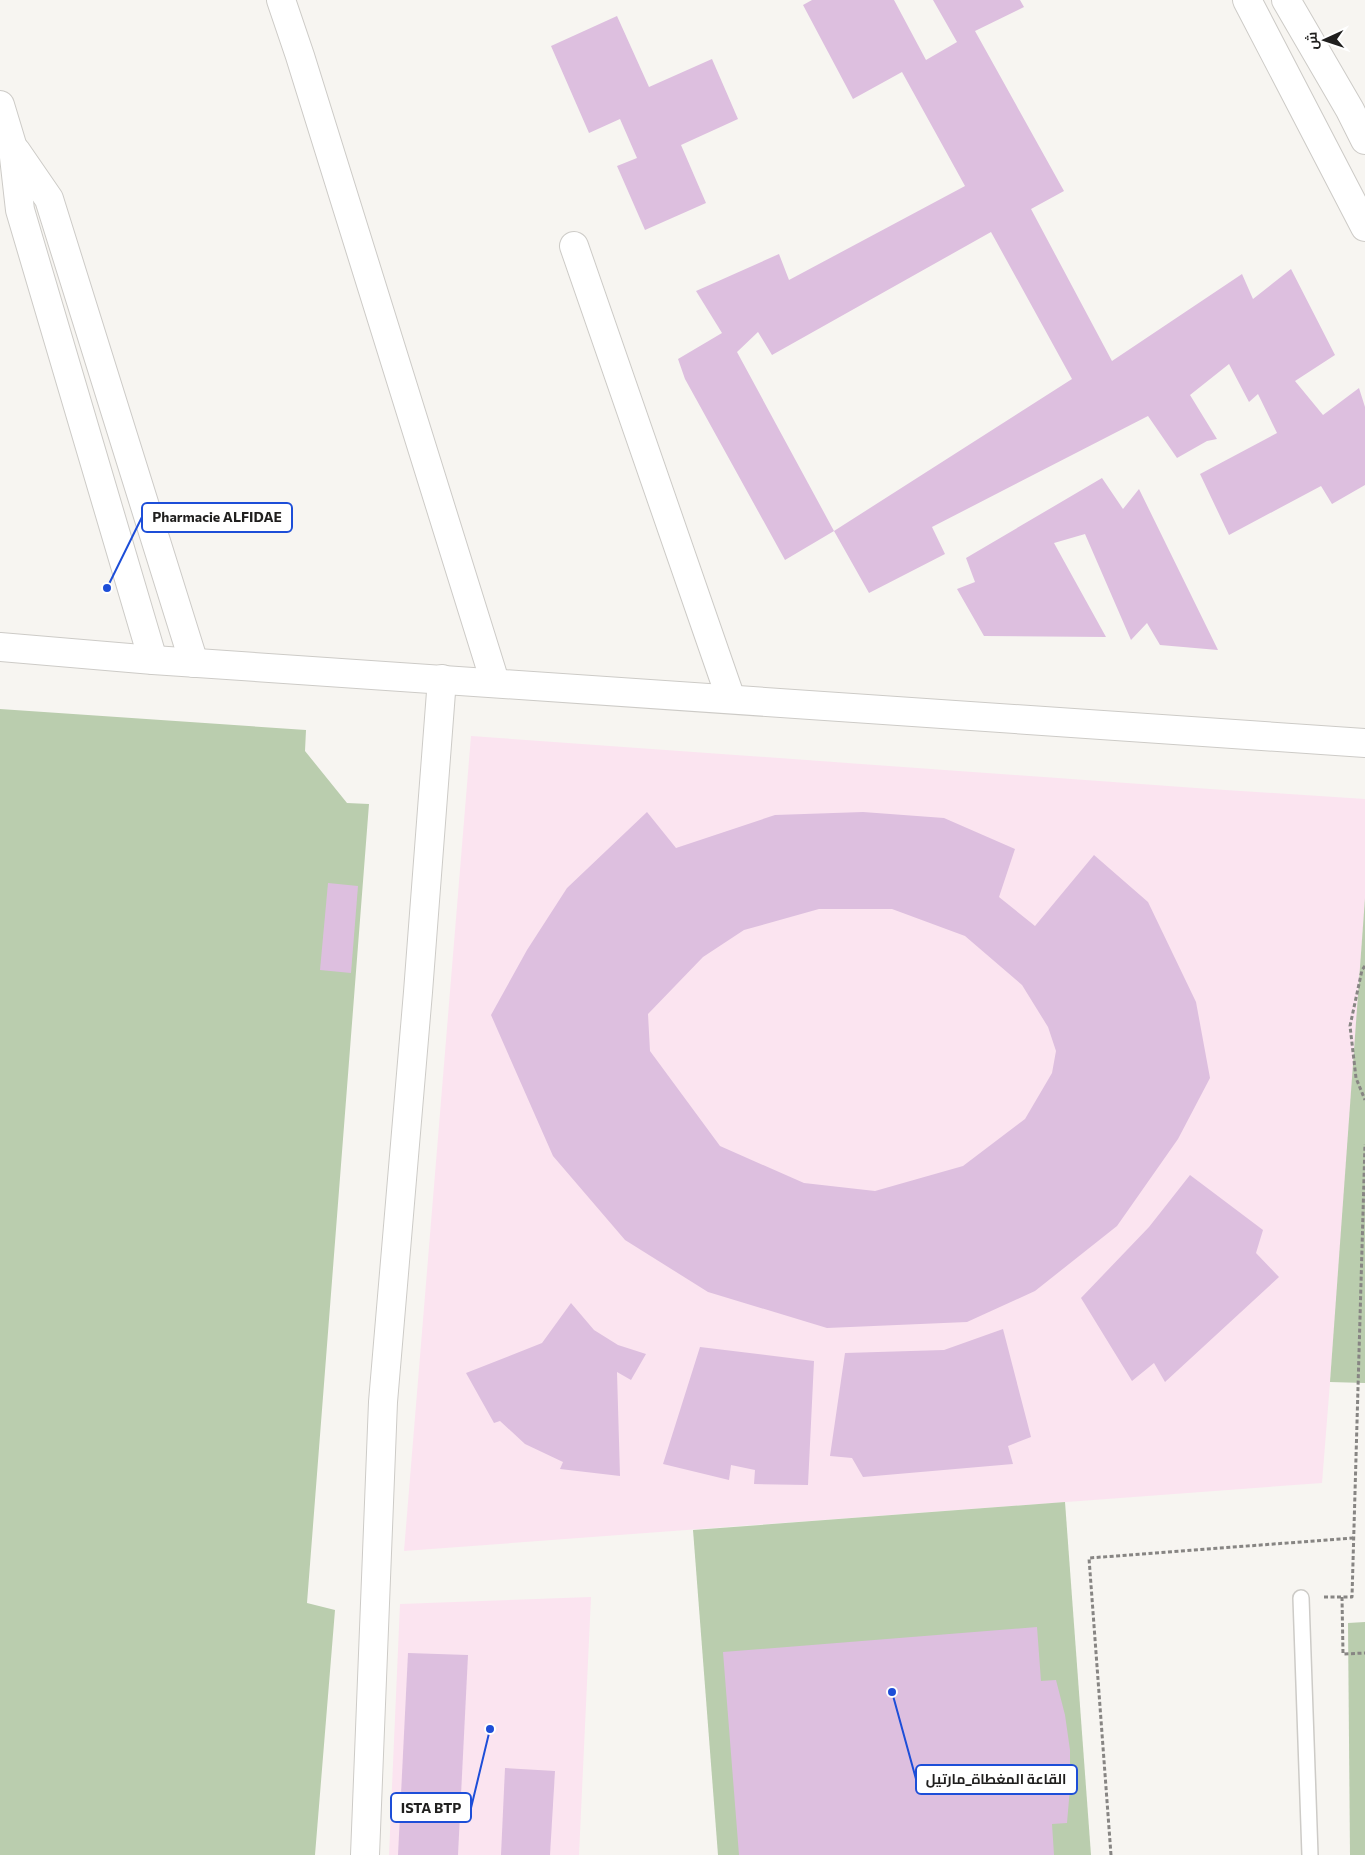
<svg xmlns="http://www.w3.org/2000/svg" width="1365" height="1855" viewBox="0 0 1365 1855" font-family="Commissioner,Cairo,sans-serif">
	<rect width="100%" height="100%" fill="#f7f5f1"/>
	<g fill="#fbe4f0">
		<polygon points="471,736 1210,789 1365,799 1365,898 1342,1232 1322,1483 404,1551"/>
		<polygon points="591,1597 579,1855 389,1855 400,1604"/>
	</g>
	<g fill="#bacdae">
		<polygon points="0,709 306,730 305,751 347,803 369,804 307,1603 335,1610 315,1855 0,1855"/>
		<polygon points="1365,898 1365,1383 1330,1382"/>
		<polygon points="1065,1502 1091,1855 718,1855 693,1530"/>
		<polygon points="1365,1622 1365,1855 1350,1855 1348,1623"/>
	</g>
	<g fill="#ddbfdf" fill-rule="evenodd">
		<polygon points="812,0 894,0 926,60 957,42 933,0 1020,0 1024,7 975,31 1064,191 1031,209 1112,361 1242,274 1253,299 1291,269 1335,355 1295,381 1323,415 1359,388 1365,407 1365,485 1332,504 1321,486 1229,535 1200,474 1277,433 1258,394 1249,402 1229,364 1190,395 1217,439 1207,441 1177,458 1148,416 932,527 945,554 869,593 834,531 1072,379 991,232 772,355 758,332 737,352 834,531 785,560 685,379 678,359 722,333 696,291 779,254 789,280 965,186 902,72 853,99 803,5"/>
		<polygon points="617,16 649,87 712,59 738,119 681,145 706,203 645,230 617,166 637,158 620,119 589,133 551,46"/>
		<polygon points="1102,478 1123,509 1139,489 1218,650 1160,645 1147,623 1131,640 1085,534 1054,543 1106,637 984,636 957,589 975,582 966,558"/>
		<path d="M647,812L676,848L775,815L863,812L944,818L1015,849L999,897L1035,926L1094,855L1148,902L1196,1002L1210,1078L1178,1139L1117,1226L1035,1291L967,1322L827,1328L708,1292L625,1240L553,1156L491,1015L527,950L567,888ZM819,909H892L965,936L1022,985L1048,1027L1056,1051L1052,1073L1025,1119L963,1166L875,1191L804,1183L720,1146L650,1051L648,1014L703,957L744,930Z"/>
		<polygon points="328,883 358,886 351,973 320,970"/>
		<polygon points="1190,1175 1263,1230 1256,1253 1279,1277 1165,1382 1154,1363 1132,1381 1081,1298 1149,1227"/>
		<polygon points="571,1303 594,1330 618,1345 646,1354 631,1380 617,1372 620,1476 560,1469 563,1462 525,1444 500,1421 494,1423 466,1373 542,1343"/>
		<polygon points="1003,1329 1031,1437 1008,1446 1013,1464 863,1477 852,1458 830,1456 845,1353 944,1350"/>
		<polygon points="700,1347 814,1361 808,1485 754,1484 755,1470 731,1465 729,1480 663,1464"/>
		<polygon points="1037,1627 1041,1681 1056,1680 1065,1715 1070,1750 1070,1788 1067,1823 1052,1824 1054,1855 739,1855 723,1652"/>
		<polygon points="408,1653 468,1655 458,1855 398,1855"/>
		<polygon points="505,1768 555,1771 550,1855 501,1855"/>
	</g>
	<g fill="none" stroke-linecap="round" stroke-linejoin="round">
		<defs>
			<polyline id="service" points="1301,1598 1310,1855"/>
			<g id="minor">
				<polyline points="281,0 300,56 495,682"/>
				<polyline points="0,105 13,148 20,210 153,660"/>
				<polyline points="16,151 49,199 194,663"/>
				<polyline points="574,246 731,699"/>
				<polyline points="0,647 153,660 1365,743"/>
				<polyline points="365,1855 383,1402 418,992 442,679"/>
			</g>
			<g id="primary">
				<polyline points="1247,0 1365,227"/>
				<polyline points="1286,0 1350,110 1365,140"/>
			</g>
		</defs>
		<use href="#service" stroke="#cdcbc7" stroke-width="18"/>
		<use href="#minor" stroke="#cdcbc7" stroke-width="30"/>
		<use href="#primary" stroke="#cdcbc7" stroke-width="30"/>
		<g stroke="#878583" stroke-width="3" stroke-dasharray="4 2.5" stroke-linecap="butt">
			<polyline points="1365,966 1362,970 1350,1026 1356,1078 1365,1100"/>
			<polyline points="1324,1597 1352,1597 1365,1144"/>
			<polyline points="1342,1597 1343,1654 1365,1653"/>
			<polyline points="1111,1855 1089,1558 1353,1538"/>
		</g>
		<use href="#service" stroke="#fff" stroke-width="15"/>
		<use href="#minor" stroke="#fff" stroke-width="28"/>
		<use href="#primary" stroke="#fff" stroke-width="28"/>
	</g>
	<path fill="none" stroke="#1d4ed8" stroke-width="2" d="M107 588L142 517M892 1692L916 1779M490 1729L471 1808"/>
	<g fill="#1d4ed8" stroke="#fff" stroke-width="2">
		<circle cx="107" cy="588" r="5"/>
		<circle cx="892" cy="1692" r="5"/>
		<circle cx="490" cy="1729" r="5"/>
	</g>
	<g fill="#fff" stroke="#1d4ed8" stroke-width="2">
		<rect x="142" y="503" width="150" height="29" rx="5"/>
		<rect x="916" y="1765" width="161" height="29" rx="5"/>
		<rect x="391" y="1793" width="80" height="29" rx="5"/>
	</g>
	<g font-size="14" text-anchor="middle" font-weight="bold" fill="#201f1e">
		<text x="217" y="522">Pharmacie ALFIDAE</text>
		<text x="996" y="1784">القاعة المغطاة_مارتيل</text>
		<text x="431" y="1813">ISTA BTP</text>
	</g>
	<g transform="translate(1325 40) rotate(267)" stroke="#ffffff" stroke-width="4" paint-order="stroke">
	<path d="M0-4L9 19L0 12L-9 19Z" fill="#201f1e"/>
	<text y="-8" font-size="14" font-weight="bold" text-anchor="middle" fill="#201f1e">ش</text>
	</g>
</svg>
